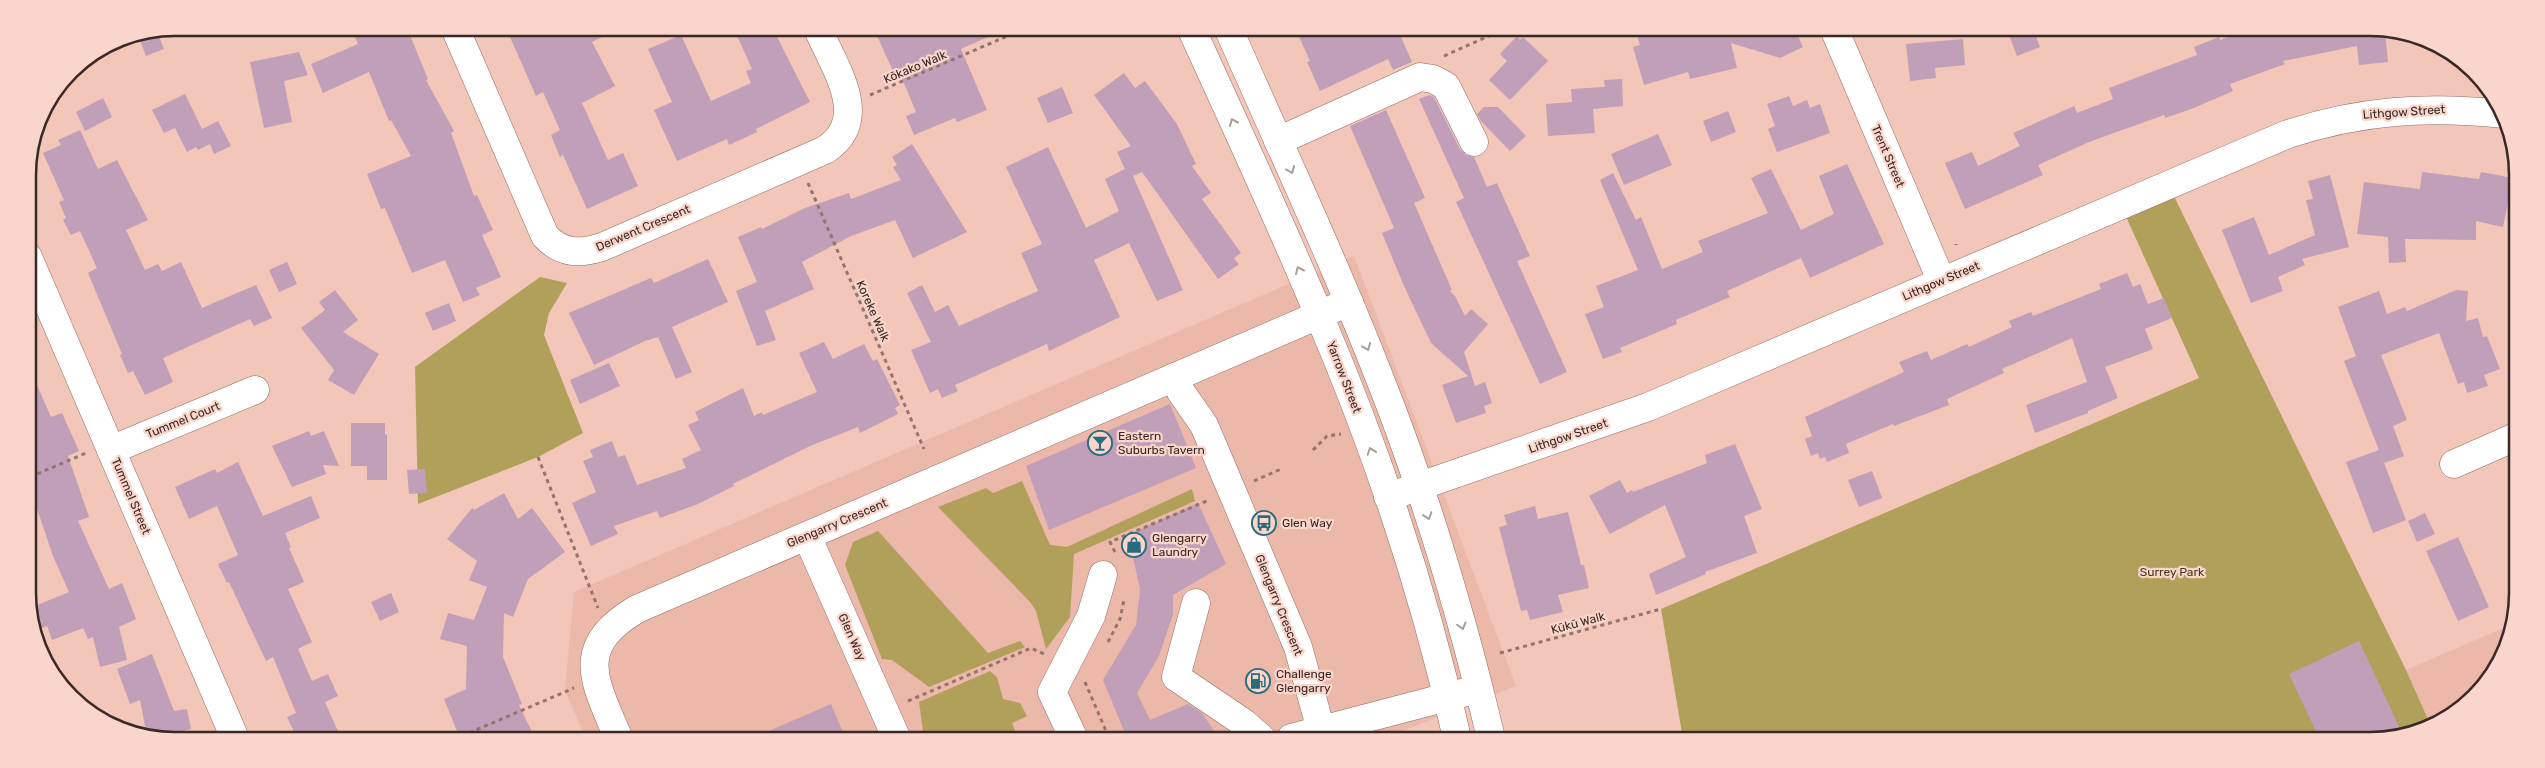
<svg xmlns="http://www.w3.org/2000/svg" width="2545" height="768" viewBox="0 0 2545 768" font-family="Rubik,sans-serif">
	<rect width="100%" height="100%" fill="#f2c6b9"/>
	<g fill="#ebb8a9">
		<polygon points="1354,256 1516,686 1385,738 585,736 565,691 574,592"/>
		<polygon points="2513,624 2513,631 2493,675 2467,704 2431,726 2406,670"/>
	</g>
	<g fill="#b1a05a">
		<polygon points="2170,188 2406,670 2431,726 2426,729 2379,740 1683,739 1661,609 2199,378 2123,210"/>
		<polygon points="540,277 567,283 549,313 544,335 583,433 538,457 418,504 415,367"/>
		<polygon points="1022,481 1050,545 1067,547 1192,489 1195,501 1074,554 1070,617 1046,649 1036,611 1030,602 938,507 986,488 993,493"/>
		<polygon points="878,531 988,653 1020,641 1025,647 929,687 892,660 882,659 845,565 853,542"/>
		<polygon points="990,671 997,677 1003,699 1020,703 1027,716 1012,723 1018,737 919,737 923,730 919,702"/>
	</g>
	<g fill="#c29fb8">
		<polygon points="351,28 407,28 428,79 426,80 454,131 451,133 474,196 477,195 493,230 482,235 501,277 476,288 480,295 463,302 445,260 412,273 385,208 381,209 367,174 411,156 391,120 389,121 369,72 323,93 311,64 358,44"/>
		<polygon points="506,28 621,28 592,42 615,86 582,103 608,160 623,153 638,186 587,209 563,155 560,157 551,135 560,130 543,92 536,96"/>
		<polygon points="734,29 773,29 810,102 756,129 757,132 729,145 727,139 677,161 654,110 672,102 648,49 681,35 711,101 751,83 746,71 752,69"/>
		<polygon points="874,29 1006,29 961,49 987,110 957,122 955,118 914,135 906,116 916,112 898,69 893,71"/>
		<polygon points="1296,30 1398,30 1412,62 1393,70 1388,59 1320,91 1307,62 1310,61"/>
		<polygon points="157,31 164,49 146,56 138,35"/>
		<polygon points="1650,31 1796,31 1803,47 1780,58 1731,43 1737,68 1690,79 1688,72 1644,85 1633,47 1640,45 1637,35"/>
		<polygon points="2008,32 2034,32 2040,47 2017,56"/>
		<polygon points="2242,32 2385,32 2388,62 2359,65 2357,46 2283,61 2285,64 2230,84 2233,91 2194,108 2165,118 2164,115 2089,142 2038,165 2043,175 1965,209 1945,163 1972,152 1978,166 2020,146 2013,133 2074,106 2077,113 2113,99 2109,88 2197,55 2194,47 2219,37 2220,40"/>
		<polygon points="1517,36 1520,40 1523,37 1548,61 1510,100 1489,80 1507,61 1500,54"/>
		<polygon points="1963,39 1965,65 1935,68 1936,78 1910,81 1906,44"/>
		<polygon points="299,52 308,75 284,81 292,122 264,128 250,62"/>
		<polygon points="1124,73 1135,88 1145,81 1177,124 1196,164 1192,166 1211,193 1202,199 1241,253 1234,258 1239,264 1218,279 1142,172 1133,176 1183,290 1157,301 1129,243 1094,260 1120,317 1049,351 1047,344 955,385 958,391 942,398 938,389 930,393 911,350 931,342 907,293 922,285 935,312 948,305 959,326 1038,291 1021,253 1042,244 1006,167 1048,147 1086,228 1119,211 1105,179 1125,169 1117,152 1131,146 1094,95"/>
		<polygon points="1622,79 1623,106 1593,109 1595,133 1548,136 1546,104 1572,102 1571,89 1605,87 1604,80"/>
		<polygon points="1062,87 1073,113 1048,123 1037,98"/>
		<polygon points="185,94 202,129 218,121 231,146 214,154 210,144 198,150 196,147 187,152 175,128 164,133 152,110"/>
		<polygon points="1429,95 1434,97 1460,149 1466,155 1474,157 1487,187 1497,183 1530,256 1517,261 1567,372 1540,384 1456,202 1464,198 1419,99"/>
		<polygon points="1789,96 1793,106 1807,100 1810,108 1820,104 1830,133 1777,152 1768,129 1775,126 1767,104"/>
		<polygon points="103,98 112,117 85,131 76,112"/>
		<polygon points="1484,107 1498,107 1526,136 1510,151 1481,121 1477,114"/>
		<polygon points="1386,110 1425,198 1414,203 1452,290 1450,291 1455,296 1465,316 1471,309 1488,324 1464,352 1475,386 1485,382 1492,403 1484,406 1486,413 1456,423 1442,385 1468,376 1431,343 1404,286 1382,233 1394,228 1350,126"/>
		<polygon points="1728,111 1736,132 1711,142 1703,121"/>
		<polygon points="80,130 98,169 117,160 148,220 126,230 145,270 158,264 162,271 181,262 202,308 256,285 272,318 254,326 250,319 163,358 173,382 145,395 133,371 128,373 120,355 122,354 88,273 97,268 80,231 71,235 63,220 66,218 59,202 64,200 43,153 61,145 58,140"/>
		<polygon points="1658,134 1672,165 1624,185 1611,154"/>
		<polygon points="912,144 967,232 913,258 895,220 851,236 802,262 814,289 765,311 776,340 757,346 736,291 757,282 738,237 761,227 762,229 805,208 849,193 851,199 901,180 893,167 897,165 892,157"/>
		<polygon points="1847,164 1884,244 1810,278 1801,258 1727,291 1730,297 1676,320 1677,324 1620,348 1622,352 1603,359 1585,314 1604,307 1596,286 1638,270 1600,180 1613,173 1636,220 1641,217 1662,269 1703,252 1698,241 1768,213 1751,178 1771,169 1801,230 1834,214 1819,176"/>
		<polygon points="2422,172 2479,179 2481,172 2513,178 2503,227 2476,221 2476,240 2405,239 2406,262 2389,263 2388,237 2357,234 2364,182 2420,189"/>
		<polygon points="2330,175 2349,247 2302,259 2305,265 2278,277 2283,291 2251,303 2222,230 2254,217 2269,255 2315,235 2306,200 2313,199 2308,181"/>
		<polygon points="708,259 728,302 672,327 692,372 676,379 658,337 645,341 594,365 569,313 651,278 654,283"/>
		<polygon points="287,262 297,284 279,292 269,270"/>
		<polygon points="2127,273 2133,287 2140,284 2148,304 2164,298 2172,318 2145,329 2153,349 2105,367 2118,398 2088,411 2088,413 2035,433 2026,405 2087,382 2072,338 2002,369 2004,373 1947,399 1949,405 1894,426 1893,424 1846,444 1849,453 1827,462 1825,457 1820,459 1818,453 1811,456 1805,439 1812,436 1805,417 1904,372 1899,362 1927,351 1931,360 1967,344 1969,347 2012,327 2009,321 2031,312 2033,316 2101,289 2099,284"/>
		<polygon points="335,290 358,320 343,332 379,354 354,395 328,380 334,370 301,328 325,310 319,302"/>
		<polygon points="2456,290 2468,291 2466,321 2478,318 2483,337 2487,336 2500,369 2484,375 2488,386 2467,393 2464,382 2458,384 2439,333 2381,355 2407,420 2393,426 2404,456 2384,463 2344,361 2356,356 2338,307 2379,291 2387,314 2405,307 2407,311"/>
		<polygon points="449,303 456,321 433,331 425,313"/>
		<polygon points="824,342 833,359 864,344 873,361 877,359 900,405 895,408 898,414 860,433 858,427 810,446 733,484 734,486 698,504 660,518 657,511 614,526 618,534 591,546 572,503 596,492 583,461 593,457 590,450 612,441 618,457 625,455 637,485 686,468 682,459 701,450 688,425 699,420 695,412 743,388 754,416 762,412 763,415 817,392 799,353"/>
		<polygon points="609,363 620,386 580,404 570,380"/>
		<polygon points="29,367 51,417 62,413 79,451 68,456 89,517 78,521 109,589 122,583 136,619 119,627 127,660 100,667 93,637 88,639 83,628 52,640 47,626 34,631 30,621 30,608 69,592 53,556 30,488"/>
		<polygon points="1170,404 1196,468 1049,530 1026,466"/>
		<polygon points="351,423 385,423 385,435 387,434 387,480 367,480 367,466 351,466"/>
		<polygon points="309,431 311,436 324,431 339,466 323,465 326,474 292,487 272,446"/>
		<polygon points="1735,444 1762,509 1744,516 1757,553 1705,572 1706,574 1656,595 1649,574 1686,557 1665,505 1610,534 1589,496 1620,480 1627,493 1632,490 1633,492 1707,463 1705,455"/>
		<polygon points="2379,450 2406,520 2373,533 2346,462"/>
		<polygon points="238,462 263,516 311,496 320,518 285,533 291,547 289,548 304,582 288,589 312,642 298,649 312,681 328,674 338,696 325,702 340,736 296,736 287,717 296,713 273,657 266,661 229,582 227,583 218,564 238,555 217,506 189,519 175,487 215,469 217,473"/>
		<polygon points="425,469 427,493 409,494 407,470"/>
		<polygon points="1872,471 1882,498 1859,507 1848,480"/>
		<polygon points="504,493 518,519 532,508 565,552 528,579 513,617 504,613 503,657 522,704 519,705 534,736 459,736 444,699 466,689 467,646 440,639 448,613 474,620 487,587 469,580 477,561 447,539 472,508 474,510"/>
		<polygon points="1198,503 1226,564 1173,595 1173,614 1159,656 1137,693 1150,720 1188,704 1202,713 1219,738 1109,738 1124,731 1103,680 1136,625 1140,589 1128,535"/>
		<polygon points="1535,506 1538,519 1568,512 1581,565 1584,565 1589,588 1558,595 1563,612 1530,620 1527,610 1521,611 1499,527 1507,525 1504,515"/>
		<polygon points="2425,513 2435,534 2417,542 2408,521"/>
		<polygon points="2458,537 2489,607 2458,621 2426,551"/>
		<polygon points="391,593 399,612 380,621 371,602"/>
		<polygon points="2359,641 2403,735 2379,740 2320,740 2289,674"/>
		<polygon points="152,654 174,711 187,709 191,729 176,733 177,736 147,736 140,700 130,704 117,669"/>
		<polygon points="831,704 845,737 755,737"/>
	</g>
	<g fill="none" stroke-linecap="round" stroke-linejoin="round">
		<defs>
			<g id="minor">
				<path d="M455,28L545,236C562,254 580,254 602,247L825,150C872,119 835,69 818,29"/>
				<path d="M1192,30C1235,125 1279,219 1319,315C1377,451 1425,594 1457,738"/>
				<path d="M1229,30C1280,146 1334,261 1380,379C1426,495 1462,616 1491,738"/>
				<polyline points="1835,31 1941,280"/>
				<polyline points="1278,141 1420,77 1433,79 1446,86 1474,142"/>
				<polyline points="28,257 234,736"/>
				<polyline points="1175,377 1181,392 1204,425 1298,647 1321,730"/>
				<polyline points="111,450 255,390"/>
				<polyline points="2454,464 2513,438"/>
				<path d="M1388,497L1648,407L2288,134C2362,110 2426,106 2504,114"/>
				<polyline points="807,536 896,737"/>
				<polyline points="1196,603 1176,677 1244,723 1261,738"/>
				<path d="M618,737C594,680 573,647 637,609L1349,302"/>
				<polyline points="1073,737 1052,692 1091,616 1103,575"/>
				<polyline points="1291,738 1466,692"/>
			</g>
		</defs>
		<use href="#minor" stroke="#936c60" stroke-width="29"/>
		<g stroke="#93756c" stroke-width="3" stroke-dasharray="4 4" stroke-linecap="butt">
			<polyline points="1444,56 1502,30"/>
			<polyline points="870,95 1024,29"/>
			<polyline points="808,183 924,449"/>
			<polyline points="1956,245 1956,244"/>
			<polyline points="1313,450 1327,436 1341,434"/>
			<polyline points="538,457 598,608"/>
			<polyline points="30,477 86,453"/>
			<polyline points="1254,481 1281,469"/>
			<polyline points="1115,552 1110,542 1209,500"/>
			<polyline points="1108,642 1120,619 1124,600"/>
			<polyline points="1500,653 1661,609"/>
			<polyline points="1085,682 1109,738"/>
			<polyline points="908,701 1031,648 1044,654"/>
			<polyline points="462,736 574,688"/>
		</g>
		<use href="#minor" stroke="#fff" stroke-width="28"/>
	</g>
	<defs><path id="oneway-chevron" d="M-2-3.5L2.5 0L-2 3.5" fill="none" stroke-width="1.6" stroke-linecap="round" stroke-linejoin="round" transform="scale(1.25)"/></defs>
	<g stroke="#a69f9c">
		<use href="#oneway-chevron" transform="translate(1233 122) rotate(-114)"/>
		<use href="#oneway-chevron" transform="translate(1291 170) rotate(67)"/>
		<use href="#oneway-chevron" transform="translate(1299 270) rotate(-114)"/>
		<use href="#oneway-chevron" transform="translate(1367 347) rotate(68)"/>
		<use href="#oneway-chevron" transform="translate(1371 451) rotate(-109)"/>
		<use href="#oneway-chevron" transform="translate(1428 516) rotate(71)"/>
		<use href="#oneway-chevron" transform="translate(1462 626) rotate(75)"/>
	</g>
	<defs>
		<symbol id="bar-ring" viewBox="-11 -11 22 22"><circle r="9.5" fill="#f9d5cb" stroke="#276b7c" stroke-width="1.5"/><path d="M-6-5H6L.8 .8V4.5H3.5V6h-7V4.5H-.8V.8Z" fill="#276b7c"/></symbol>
		<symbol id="bus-ring" viewBox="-11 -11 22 22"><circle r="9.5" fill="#f9d5cb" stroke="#276b7c" stroke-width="1.5"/><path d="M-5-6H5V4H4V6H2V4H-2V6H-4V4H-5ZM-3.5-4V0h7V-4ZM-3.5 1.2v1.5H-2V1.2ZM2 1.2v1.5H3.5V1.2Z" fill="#276b7c"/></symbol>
		<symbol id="shop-ring" viewBox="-11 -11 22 22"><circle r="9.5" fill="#f9d5cb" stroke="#276b7c" stroke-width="1.5"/><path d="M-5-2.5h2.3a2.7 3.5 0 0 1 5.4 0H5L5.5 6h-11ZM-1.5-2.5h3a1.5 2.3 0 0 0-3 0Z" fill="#276b7c"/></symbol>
		<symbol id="fuel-ring" viewBox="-11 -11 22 22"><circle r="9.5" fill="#f9d5cb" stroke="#276b7c" stroke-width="1.5"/><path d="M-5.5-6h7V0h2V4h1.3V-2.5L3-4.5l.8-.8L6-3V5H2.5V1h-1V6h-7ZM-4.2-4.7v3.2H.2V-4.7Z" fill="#276b7c"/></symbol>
	</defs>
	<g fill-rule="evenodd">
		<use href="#bar-ring" x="1086" y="429" width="28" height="28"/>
		<use href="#bus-ring" x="1250" y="509" width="28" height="28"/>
		<use href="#shop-ring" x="1120" y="531" width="28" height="28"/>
		<use href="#fuel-ring" x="1244" y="667" width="28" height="28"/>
	</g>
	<g text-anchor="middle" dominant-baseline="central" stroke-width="4.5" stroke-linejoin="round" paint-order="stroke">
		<g font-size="12" fill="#3a2924" stroke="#f9d5cb">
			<text transform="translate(915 67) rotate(-23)">Kōkako Walk</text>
			<text transform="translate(2404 112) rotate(-4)">Lithgow Street</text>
			<text transform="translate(1888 156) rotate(67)">Trent Street</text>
			<text transform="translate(643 228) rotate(-23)">Derwent Crescent</text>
			<text transform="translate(1941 281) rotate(-23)">Lithgow Street</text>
			<text transform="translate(873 311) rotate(66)">Koreke Walk</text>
			<text transform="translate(1344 377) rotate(69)">Yarrow Street</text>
			<text transform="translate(183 420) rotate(-22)">Tummel Court</text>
			<text transform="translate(1568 436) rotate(-19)">Lithgow Street</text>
			<text transform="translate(131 496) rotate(67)">Tummel Street</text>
			<text transform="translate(837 523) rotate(-23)">Glengarry Crescent</text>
			<text transform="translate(1279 605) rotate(68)">Glengarry Crescent</text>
			<text transform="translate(1578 623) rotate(-15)">Kūkū Walk</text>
			<text transform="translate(852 637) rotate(66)">Glen Way</text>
		</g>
		<g font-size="12" fill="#3a2924" stroke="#f9d5cb" text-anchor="start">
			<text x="1118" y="436">Eastern<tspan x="1118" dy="14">Suburbs Tavern</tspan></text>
			<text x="1282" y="523">Glen Way</text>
			<text x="1152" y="538">Glengarry<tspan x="1152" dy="14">Laundry</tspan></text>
			<text x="1276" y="674">Challenge<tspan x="1276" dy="14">Glengarry</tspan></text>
		</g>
		<g font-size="12" fill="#433b1a" stroke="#f9d5cb">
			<text x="2172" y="572">Surrey Park</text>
		</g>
	</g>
	<path d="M0 0H2545V768H0ZM175 36H2370A139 139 0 0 1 2509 175V593A139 139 0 0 1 2370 732H175A139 139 0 0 1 36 593V175A139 139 0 0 1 175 36Z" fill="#f9d5cb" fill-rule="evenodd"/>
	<path fill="none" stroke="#3a2924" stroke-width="2.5" d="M175 36H2370A139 139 0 0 1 2509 175V593A139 139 0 0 1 2370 732H175A139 139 0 0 1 36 593V175A139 139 0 0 1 175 36Z"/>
</svg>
